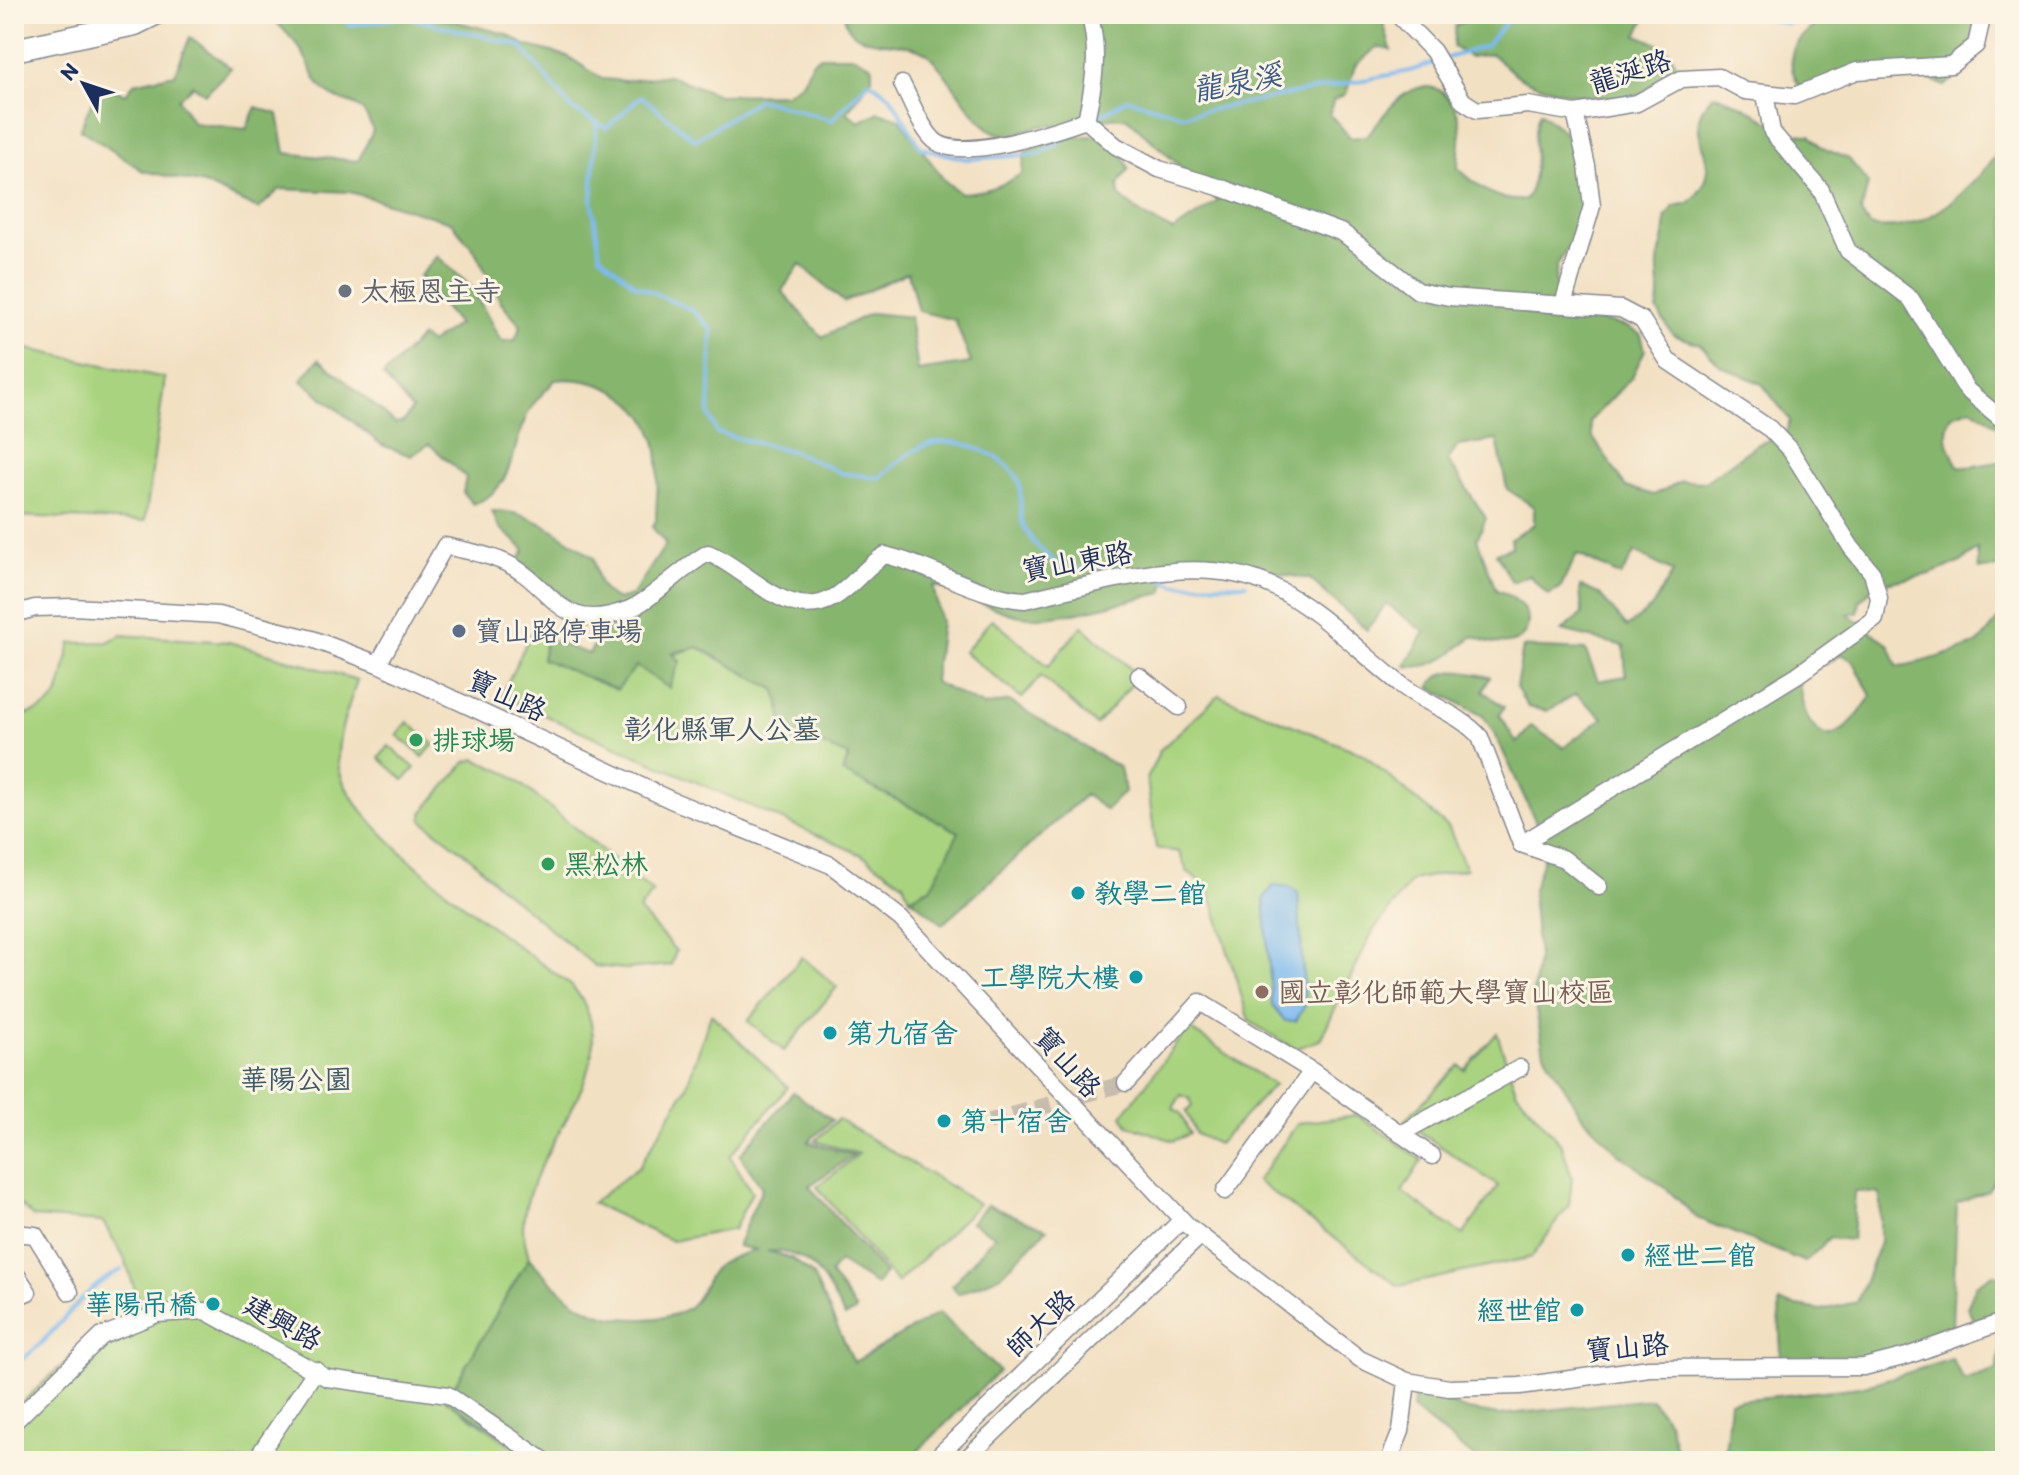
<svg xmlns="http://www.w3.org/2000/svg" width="2019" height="1475" viewBox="0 0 2019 1475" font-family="Itim,'LXGW WenKai TC',sans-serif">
	<rect width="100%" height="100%" fill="#fcf5e5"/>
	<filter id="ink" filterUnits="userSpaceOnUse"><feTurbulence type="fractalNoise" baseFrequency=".0125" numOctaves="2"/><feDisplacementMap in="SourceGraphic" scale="16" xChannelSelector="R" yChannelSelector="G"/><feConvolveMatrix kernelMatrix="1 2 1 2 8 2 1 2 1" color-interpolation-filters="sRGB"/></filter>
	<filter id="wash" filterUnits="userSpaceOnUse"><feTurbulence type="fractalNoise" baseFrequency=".006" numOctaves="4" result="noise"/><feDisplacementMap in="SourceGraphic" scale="32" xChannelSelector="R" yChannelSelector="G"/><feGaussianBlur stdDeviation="1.8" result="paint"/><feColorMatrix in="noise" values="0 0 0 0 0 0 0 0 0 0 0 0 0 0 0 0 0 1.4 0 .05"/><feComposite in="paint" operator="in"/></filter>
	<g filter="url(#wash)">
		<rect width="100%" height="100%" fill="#f2e0c2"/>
		<g fill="#a9d37e" stroke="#62816e" stroke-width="2">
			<polygon points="14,346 165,378 145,521 14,516"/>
			<polygon points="992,619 1048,666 1082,626 1139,676 1096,725 1041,676 1022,698 964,652"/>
			<polygon points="531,633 546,639 542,659 636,666 698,647 776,690 785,729 850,756 843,772 960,832 931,887 910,898 903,883 862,855 501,696"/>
			<path d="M121,635L229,642L357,680C349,707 334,740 339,768C349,830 520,947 572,986C639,1066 524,1146 523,1228C523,1237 527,1249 529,1258L446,1400L534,1461H14V1410L71,1357L143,1313L124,1258L103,1222L33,1217L14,1199V717C67,709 58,689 71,643L108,642Z"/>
			<polygon points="1219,695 1363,754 1449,828 1466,869 1412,880 1373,931 1320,1040 1295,1049 1249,1021 1209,889 1187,871 1179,852 1156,848 1147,779 1160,750"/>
			<polygon points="408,722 434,744 423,757 397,735"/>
			<polygon points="389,746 415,768 404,780 379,758"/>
			<polygon points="475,759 509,774 653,892 639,910 676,951 671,965 626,969 595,966 496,884 472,859 423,821 422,813 466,762"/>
			<polygon points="802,957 837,987 784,1051 748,1021"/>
			<polygon points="711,1014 788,1087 730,1156 752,1192 734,1229 672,1241 592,1203 639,1167 686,1088"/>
			<polygon points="1188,1028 1274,1085 1218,1144 1196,1134 1186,1112 1192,1106 1189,1098 1181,1095 1173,1108 1180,1113 1190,1134 1173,1141 1128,1125 1122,1116"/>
			<polygon points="1497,1033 1516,1091 1562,1145 1572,1178 1569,1205 1532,1257 1399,1286 1257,1181 1298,1123 1357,1115 1422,1160 1402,1192 1463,1235 1498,1186 1404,1121 1459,1065 1465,1070"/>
			<polygon points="838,1119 979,1204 897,1283 817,1187 859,1154 815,1141"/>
		</g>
		<g fill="#86b56d" stroke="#507266" stroke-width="2" fill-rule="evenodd">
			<path d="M268,14H426L506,34L525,45L567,56L603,79L625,81L669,75L718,95L785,94L803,82L812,62L821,56H854L872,66V78L847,112L859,122L879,112L900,119L944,180L960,193C983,192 1003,187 1022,173L1025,152C1040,142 1095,129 1111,141C1118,147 1124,160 1129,168L1118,185L1119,196L1144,216L1173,231L1218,201L1127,118C1105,115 1088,125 1066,126C1056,127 1046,125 1036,127C1023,130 1013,137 1000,134C975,129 946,67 926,53C901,35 849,55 844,14H1381L1391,50L1377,47L1355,66L1346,94L1333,100L1330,115L1351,138L1367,136C1384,115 1409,74 1441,91C1450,96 1459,113 1460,123C1462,137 1458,154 1458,168C1478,187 1496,202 1525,200C1544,171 1527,141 1540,112L1563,131L1577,157L1589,166L1582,227L1557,265L1555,280L1570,306L1582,316L1627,327L1641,335L1645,350L1632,377L1590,421L1592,436L1626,487L1654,495L1681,481L1705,482L1756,445L1786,434L1790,420L1762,384L1721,366L1700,344L1673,335L1657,310C1662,293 1657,280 1658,264C1660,246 1667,236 1665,218L1674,206L1689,203C1738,158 1671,137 1713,95C1748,102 1781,136 1810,135L1820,147L1849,159L1868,183L1861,213L1869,226C1928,237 1973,187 2005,144V431L1972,408L1952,415C1942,434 1948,448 1958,466L1969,467L2005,461V573L2001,568L1979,569L1977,549L1961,562L1930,574L1876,585L1860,601L1858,612L1848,614L1889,645L1897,666C1906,667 1965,650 1976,644C1986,638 1997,620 2005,610V1174L1999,1172L1988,1191L1957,1203L1952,1327C1908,1368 1837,1362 1781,1363L1779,1303L1821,1310L1857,1302L1880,1242V1194L1855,1191L1852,1240L1830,1238L1805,1262L1697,1218L1667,1189L1618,1153L1582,1116L1544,1053L1533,994L1538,957L1532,893L1544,856L1541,833L1495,734L1483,716L1430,687C1442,663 1468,673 1490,677L1483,691L1504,707L1499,715L1517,743L1531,726L1564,747L1603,718L1576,694L1547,711L1528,707L1516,687L1523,647L1585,650L1598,681L1626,676L1624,646L1562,631L1582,614L1580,586L1599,594L1627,627L1652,607L1673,572L1635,552L1621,576L1577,554L1560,588L1548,595L1529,575L1512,582L1496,553L1512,547L1511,539L1534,524V507L1507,489L1497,440L1458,446L1448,460L1486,518L1477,539L1496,590C1548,606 1533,664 1473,636C1452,653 1434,671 1405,666L1425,632L1386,604L1367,630L1310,579L1207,561L1168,574L1163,593C1126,600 1057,622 1021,616C990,611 964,591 933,586L941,622L934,682L984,706L1009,701L1120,768L1125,791L1106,810L1085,795L943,924L910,898L931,887L959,832L842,772L849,756L785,729L776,690L698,647L672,653L680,661L669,688L636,666L617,690L542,659L546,639L589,654L600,634L620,625L590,616L522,569L517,563L525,550L498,526L492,511C530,509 565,537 594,558C597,579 598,590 617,600L632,596L666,544L652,527L656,521C656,497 661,468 656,445C647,398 597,375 555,380C546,391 532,402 527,415C511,448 514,491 473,504L463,493L466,477L429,444L411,456L382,445L301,380L319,359L395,423L403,422L412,409L383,376L421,337L430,343L458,324L419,277L437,256L472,288L501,341L515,340L521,326L501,302L475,251L451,222L350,192L280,189L258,209L204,184L143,171L80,129L99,85L126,94L134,83L175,74L190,37L231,68L205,94L193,85L178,99L193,123L246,129L256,107L278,114L285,153L358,161L373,131C360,94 349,109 328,93C312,82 310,60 298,46C289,34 278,24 268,14ZM800,264L844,302L908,272L918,311L955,320L971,363L918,371L910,317L871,313L822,337L782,291ZM1842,654L1854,662L1871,696C1857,717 1829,759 1807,717C1802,707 1801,691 1798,680L1816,656L1827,664Z"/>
			<path d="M1478,14H1648L1637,35C1659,44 1677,49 1677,76C1640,110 1571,98 1527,81C1515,76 1502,63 1492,54L1470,57L1453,47L1455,26Z"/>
			<path d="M1829,14H1984C1976,45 1970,66 1945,86C1904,64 1845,78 1801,89C1778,50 1799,38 1829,14Z"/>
			<path d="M793,1092L832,1120L808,1142L854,1155L809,1186L885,1273L876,1285L839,1262L830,1274L856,1310L845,1317C825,1282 813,1249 767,1251L791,1258L812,1274L854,1362L939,1313L999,1371L908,1461H543L446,1400L529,1258C565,1297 587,1321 643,1319C657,1319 672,1317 685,1310C702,1300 704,1278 717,1266C728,1257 744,1254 757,1250L737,1246L762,1188L740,1155Z"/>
			<polygon points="987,1205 1047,1229 1002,1275 958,1294 952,1285 995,1236 971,1222"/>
			<polygon points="1993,1274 2005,1278 2005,1319 1974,1320 1967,1307 1976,1285"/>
			<polygon points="2005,1345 2005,1461 1712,1461 1725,1454 1730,1401 1861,1387 1952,1359 1964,1381 1997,1370 2001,1347"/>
			<polygon points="1415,1391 1467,1410 1499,1415 1651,1399 1669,1423 1679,1461 1479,1461 1412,1409"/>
		</g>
		<polygon fill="#7dbaef" stroke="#4c74a6" stroke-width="2" points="1274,885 1289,887 1298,893 1305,1005 1296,1021 1285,1021 1272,1005 1264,898"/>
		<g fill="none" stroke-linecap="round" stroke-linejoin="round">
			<g stroke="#7dbaef" stroke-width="4">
				<polyline points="337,14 350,25 406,17 521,46 572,109 607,128 641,96 695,140 759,99 832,120 869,81 890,96 921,148 967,159 1041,154 1077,130"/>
				<polyline points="1750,14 1787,24 1801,14"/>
				<polyline points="1444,59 1486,46 1513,14"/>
				<polyline points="1092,121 1127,99 1183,115 1410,71 1436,62"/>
				<path d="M597,122L592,201L600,255L634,284L692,310L712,329L709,414L717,433L795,452L841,473L879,478C913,450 933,430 978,449C991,454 1005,461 1014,473C1025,487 1018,505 1022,521C1029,544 1049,557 1067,571L1098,567L1125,570"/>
				<polyline points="1160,579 1176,585 1246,584"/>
				<path d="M14,1365C57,1338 75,1292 121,1270"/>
			</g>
		</g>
	</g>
	<g filter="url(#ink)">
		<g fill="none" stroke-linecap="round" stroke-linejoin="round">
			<polyline stroke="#c7bdae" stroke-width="16" stroke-dasharray="16 8" stroke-linecap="butt" points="966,1128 1126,1083"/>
			<defs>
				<g id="street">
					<polyline points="1397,14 1433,51 1463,101 1477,110 1528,105 1575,113 1637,103 1681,79 1719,77 1745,91 1794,96 1857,71 1951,65 1976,45 1983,14"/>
					<path d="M902,84C911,101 919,124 932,138C955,166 1057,130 1086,120C1094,84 1100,50 1089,14"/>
					<polyline points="1765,94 1772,132 1821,190 1848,251 1911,299 1967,390 2005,422"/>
					<polyline points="1086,120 1116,146 1159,169 1222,188 1343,233 1418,291 1449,297 1621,309 1642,320 1668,361 1770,429 1791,451 1851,547 1872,573 1879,598 1875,619 1797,675 1521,844"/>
					<polyline points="1563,304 1592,206 1587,166 1575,113"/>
					<polyline points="14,614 35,608 73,607 218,615 312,639 378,664 671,800 831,865 901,919 1188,1226 1360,1359 1407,1381 1449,1388 1520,1386 1649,1368 1864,1367 1907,1356 2005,1321"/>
					<path d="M378,664L445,546C462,550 482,553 499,560C554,581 555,637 627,610C650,602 682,567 708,553C747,568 787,624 833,598C853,587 865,566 885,555C933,566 977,597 1025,600C1102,583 1197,551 1272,586C1319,609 1358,651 1399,683C1424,704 1458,712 1480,737L1521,844"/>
					<polyline points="1139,676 1179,707"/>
					<polyline points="1521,844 1564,859 1599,887"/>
					<polyline points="1312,1071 1432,1156"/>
					<polyline points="1126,1083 1200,1002 1312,1071 1225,1191"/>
					<polyline points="1400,1134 1520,1068"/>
					<polyline points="14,1233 35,1235 70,1292"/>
					<polyline points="14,1271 28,1292 14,1298"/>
					<polyline points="14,1422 102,1336 157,1314 205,1311 327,1378 448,1395 545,1461"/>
					<polyline points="255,1461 316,1370"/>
					<polyline points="933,1461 1182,1220"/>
					<polyline points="964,1461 1200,1236"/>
					<polyline points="1389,1461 1401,1431 1407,1381"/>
				</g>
				<polyline id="secondary" points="14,50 135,24 155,14"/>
			</defs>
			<use href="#street" stroke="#868890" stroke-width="19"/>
			<use href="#secondary" stroke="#868890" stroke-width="25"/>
			<use href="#street" stroke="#fff" stroke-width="16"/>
			<use href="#secondary" stroke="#fff" stroke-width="22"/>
		</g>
	</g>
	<circle fill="#6b7280" stroke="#fcf5e5" stroke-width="3" cx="345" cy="291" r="8"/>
	<circle fill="#5c6f8a" stroke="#fcf5e5" stroke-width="3" cx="459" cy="631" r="8"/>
	<g fill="#2e9e5b" stroke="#fcf5e5" stroke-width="3">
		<circle cx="416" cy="740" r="8"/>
		<circle cx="548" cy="864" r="8"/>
	</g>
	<g fill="#0f9aa8" stroke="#fcf5e5" stroke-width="3">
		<circle cx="1078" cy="893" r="8"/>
		<circle cx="1136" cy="977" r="8"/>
		<circle cx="830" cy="1033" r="8"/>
		<circle cx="944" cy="1121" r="8"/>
		<circle cx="1628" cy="1255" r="8"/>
		<circle cx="213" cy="1304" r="8"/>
		<circle cx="1577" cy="1310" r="8"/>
	</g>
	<circle fill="#8d6e63" stroke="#fcf5e5" stroke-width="3" cx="1262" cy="992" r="8"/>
	<g text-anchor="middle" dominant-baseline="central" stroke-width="6" stroke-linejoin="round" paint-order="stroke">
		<g font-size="28" fill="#1b2f5e" stroke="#fcf5e5">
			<text transform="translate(1630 71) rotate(-18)">龍涎路</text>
			<text transform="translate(1077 561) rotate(-10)">寶山東路</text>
			<text transform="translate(507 695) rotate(25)">寶山路</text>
			<text transform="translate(1068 1062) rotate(48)">寶山路</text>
			<text transform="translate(283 1322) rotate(29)">建興路</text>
			<text transform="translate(1040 1323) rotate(-44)">師大路</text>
			<text transform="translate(1627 1347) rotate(-5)">寶山路</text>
		</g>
		<g font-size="28" fill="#5b616d" stroke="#fcf5e5" text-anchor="start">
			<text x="361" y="291">太極恩主寺</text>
		</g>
		<g font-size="28" fill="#4e5e75" stroke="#fcf5e5" text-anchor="start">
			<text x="475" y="631">寶山路停車場</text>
		</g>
		<g font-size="28" fill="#3e5866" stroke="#fcf5e5">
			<text x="722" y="729">彰化縣軍人公墓</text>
			<text x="296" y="1079">華陽公園</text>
		</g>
		<g font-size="28" fill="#27864d" stroke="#fcf5e5" text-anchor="start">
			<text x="432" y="740">排球場</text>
			<text x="564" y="864">黑松林</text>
		</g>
		<g font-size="28" fill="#0d838f" stroke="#fcf5e5" text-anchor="start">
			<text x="1094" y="893">教學二館</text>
			<text x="1120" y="977" text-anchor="end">工學院大樓</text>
			<text x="846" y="1033">第九宿舍</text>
			<text x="960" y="1121">第十宿舍</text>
			<text x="1644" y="1255">經世二館</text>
			<text x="197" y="1304" text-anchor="end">華陽吊橋</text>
			<text x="1561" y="1310" text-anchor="end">經世館</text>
		</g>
		<g font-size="28" fill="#785e54" stroke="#fcf5e5" text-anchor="start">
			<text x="1278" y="992">國立彰化師範大學寶山校區</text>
		</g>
		<g font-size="30" font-style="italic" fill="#38598a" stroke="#fcf5e5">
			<text transform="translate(1237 82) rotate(-11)">龍泉溪</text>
		</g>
	</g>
	<rect width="2019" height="1475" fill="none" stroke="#fcf5e5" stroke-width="48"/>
	<g transform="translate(84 84) rotate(310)" stroke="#fcf5e5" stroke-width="6" paint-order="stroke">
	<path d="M0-6L14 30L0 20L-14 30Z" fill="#1b2f5e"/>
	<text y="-12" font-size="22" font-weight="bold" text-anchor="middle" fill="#1b2f5e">N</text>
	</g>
</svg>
